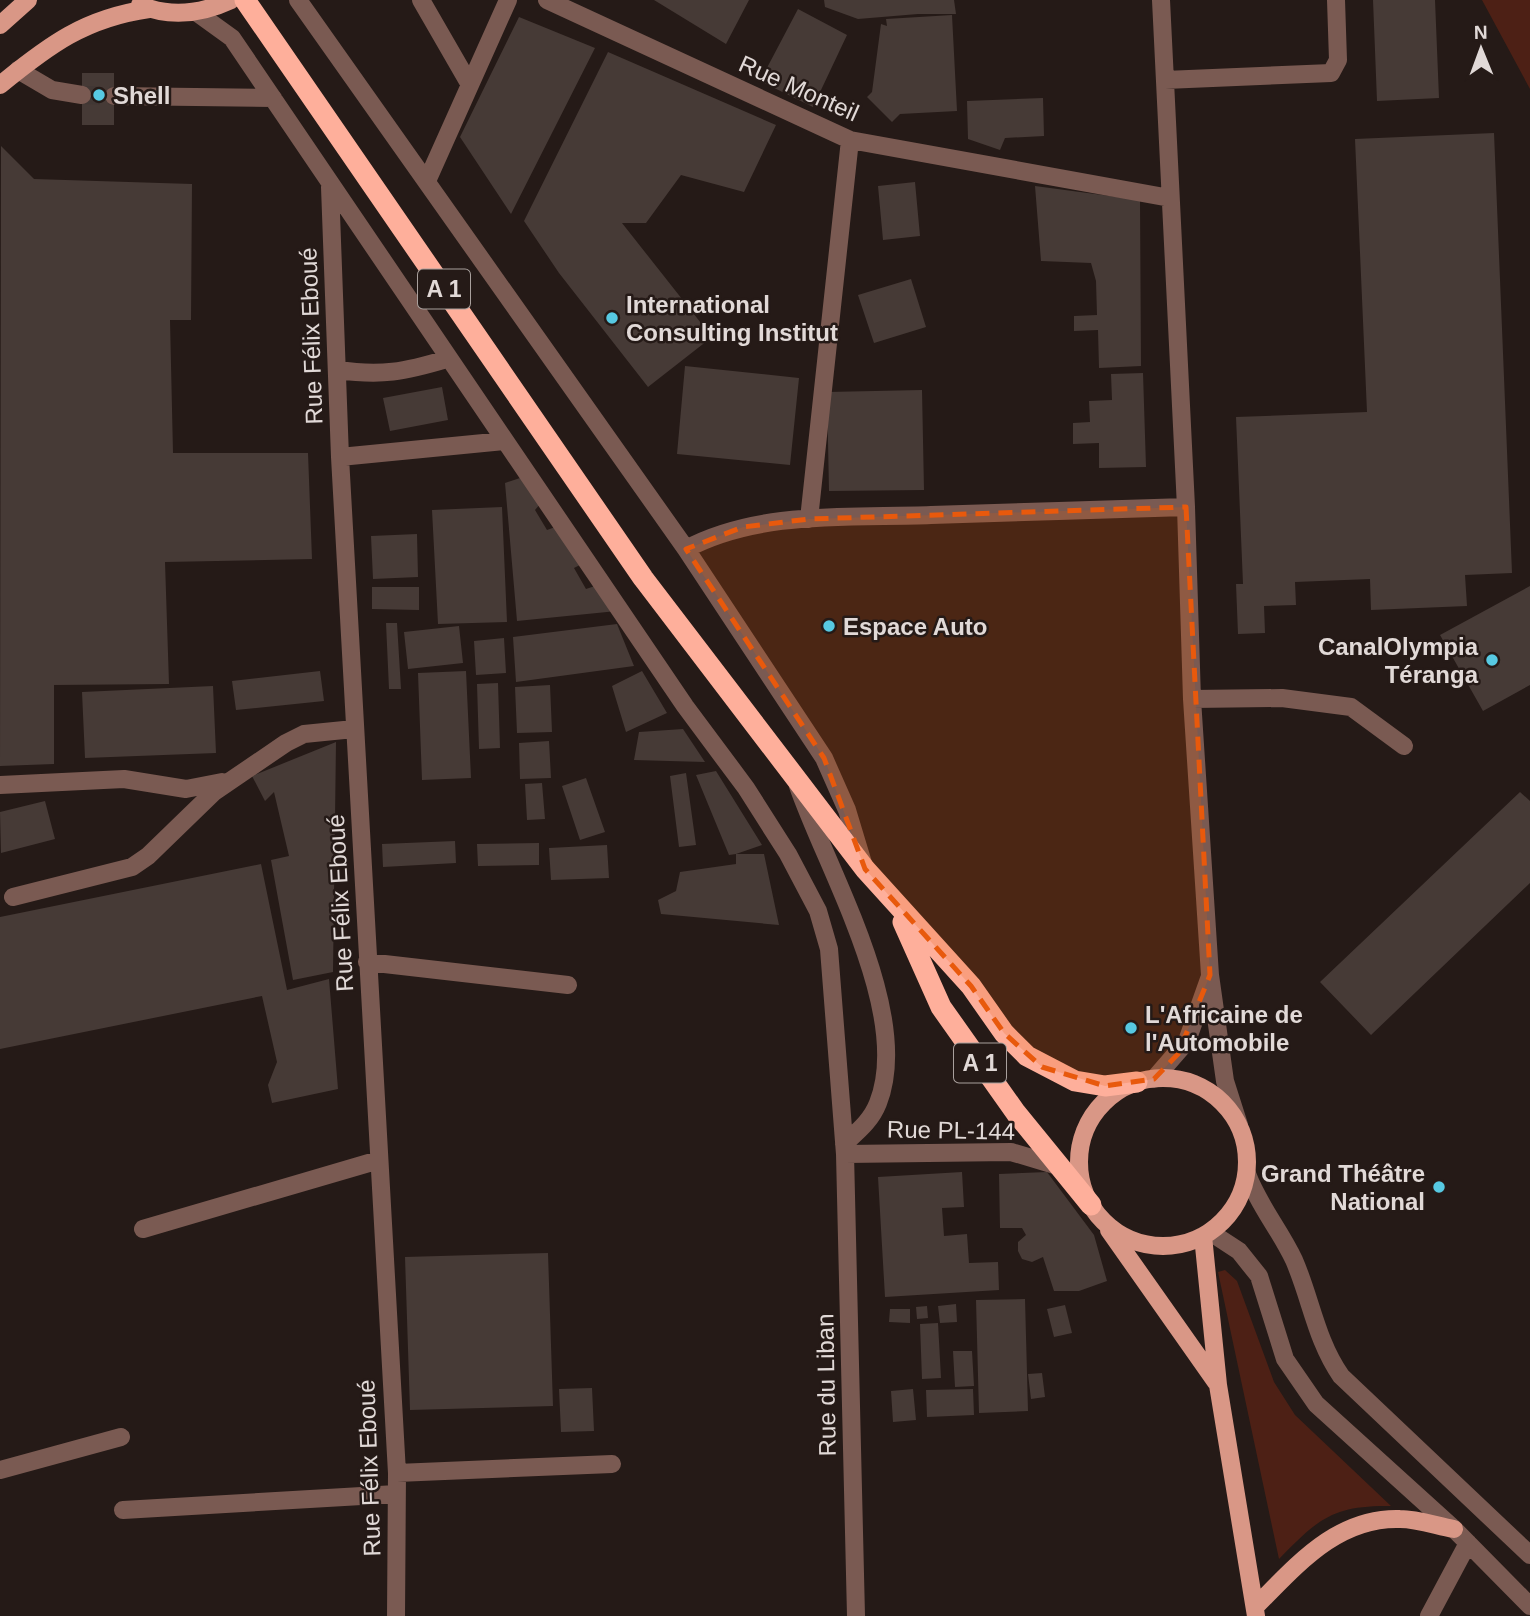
<svg xmlns="http://www.w3.org/2000/svg" width="1530" height="1616" viewBox="0 0 1530 1616" font-family="Helvetica,sans-serif">
<style>
.green{fill:#4d2015}
.building{fill:#463a36}
.lines{fill:none;stroke-linecap:round;stroke-linejoin:round}
.minor-tunnel{stroke:#413734;stroke-width:18;stroke-dasharray:18 9;stroke-linecap:butt}
.minor{stroke:#7a5a52;stroke-width:18}
.major{stroke:#d99786;stroke-width:18}
.highway{stroke:#feaf9b;stroke-width:21}
.marked{fill:#e8590c;fill-opacity:0.2;stroke:#e8590c;stroke-width:5;stroke-dasharray:14 9;stroke-linejoin:round}
.poi-dot{fill:#57c9e2;stroke:#251a17;stroke-width:2.5}
.labels{text-anchor:middle;dominant-baseline:central;stroke-width:5;stroke-linejoin:round;paint-order:stroke}
.shield{fill:#251a17;stroke:#a9a09d;stroke-width:2}
.shield-label{font-size:23px;font-weight:bold;fill:#e1d9d7}
.street-label{font-size:24px;fill:#e1d9d7;stroke:#251a17}
.poi-label{font-size:24px;font-weight:bold;fill:#e1d9d7;stroke:#251a17;text-anchor:start}
</style>
<rect width="100%" height="100%" fill="#251a17"/>
<path class="green" d="M1482 0H1530V89Z
M1225 1270 1237 1281 1274 1382 1295 1415 1391 1506C1333 1505 1318 1519 1279 1559L1218 1272Z"/>
<path class="building" d="M654 0H749L726 44Z
M824 0H954L956 14H918L858 19 825 7Z
M1373 0H1435L1439 98 1377 101Z
M798 9 847 35 813 107 760 81Z
M952 15 957 111 900 114 892 122 867 97 872 92 881 24 887 26 886 19Z
M519 17 595 48 511 214 460 137Z
M608 52 776 125 744 192 681 175 646 223H622L712 337 648 387 559 273 524 221Z
M82 73H114V125H82Z
M1043 98 1044 136 1005 138 1000 150 968 139 967 101Z
M1494 133 1512 573 1465 575 1467 606 1371 610 1370 579 1295 582 1296 605 1264 606 1265 633 1238 634 1236 584H1243L1236 417 1367 412 1355 139Z
M1 146 34 179 192 184 191 320H170L173 453H308L312 559 165 562 169 684 54 685V764L0 766Z
M915 182 920 236 883 240 878 186Z
M1035 186 1140 200 1141 366 1099 368 1098 330 1074 331V316L1097 315 1096 281 1091 263 1041 261Z
M911 279 926 327 874 343 858 295Z
M685 366 799 378 790 465 677 454Z
M1143 373 1146 467 1099 468V443L1073 444V423L1090 422 1089 401 1112 400 1111 374Z
M442 387 448 420 390 431 383 398Z
M922 390 924 490 829 491 827 392Z
M523 477 541 503 535 510 547 530 558 526 582 564 574 568 586 589 598 585 617 611 517 621 505 483Z
M502 507 507 622 438 624 432 510Z
M417 534 418 577 373 579 371 536Z
M1530 586V685L1483 711 1440 635Z
M372 587H419V610L372 609Z
M386 623H397L401 689H389Z
M617 624 634 666 516 682 513 637Z
M459 626 463 663 408 669 404 632Z
M504 638 506 673 476 675 474 641Z
M320 671 324 701 236 710 232 681Z
M466 671 471 778 422 780 418 673Z
M642 671 667 713 626 732 612 686Z
M498 683 500 748 479 749 477 684Z
M550 685 552 732 517 733 515 687Z
M213 686 216 753 85 758 82 692Z
M683 729 705 762 634 760 639 732Z
M549 741 551 778 520 779 519 743Z
M336 742 333 972 293 980 271 860 289 856 274 792 265 801 252 776Z
M716 771 762 845 736 854H764L779 925 661 914 658 900 676 891 680 872 736 864V854L729 855 696 775Z
M686 773 696 845 679 847 670 776Z
M586 778 605 832 580 840 562 786Z
M542 783 545 819 527 820 525 784Z
M1520 792 1530 801V883L1371 1035 1320 982Z
M45 801 55 839 1 853 0 812Z
M455 841 456 863 383 867 382 844Z
M539 843V865L478 866 477 844Z
M607 845 609 878 551 880 549 848Z
M261 864 287 990 329 979 338 1089 272 1103 268 1085 277 1062 262 996 0 1049V917Z
M962 1172 964 1207 942 1208 944 1236 967 1234 969 1263 998 1262 999 1290 885 1297 878 1177Z
M1047 1172 1094 1235 1107 1281 1079 1291H1054L1043 1257 1032 1262 1022 1259 1018 1251V1242L1026 1235 1022 1228H1000L999 1174Z
M548 1253 553 1406 410 1410 405 1257Z
M1025 1299 1028 1411 979 1413 976 1300Z
M956 1304 957 1322 940 1323 938 1306Z
M1065 1305 1072 1333 1054 1337 1047 1309Z
M927 1306 928 1318 917 1319 916 1307Z
M890 1309H910V1323L889 1322Z
M938 1323 941 1378 922 1379 920 1324Z
M953 1351H972L974 1386 955 1387Z
M1042 1373 1045 1397 1031 1399 1028 1374Z
M592 1388 594 1431 561 1432 559 1389Z
M913 1389 916 1420 893 1422 891 1391Z
M973 1389 974 1415 927 1417 926 1390Z"/>
<g class="lines">
<path class="minor-tunnel" d="M82 95 114 96"/>
<path class="minor" d="M298 0 686 549 824 758 847 810 863 863
M421 0 470 85
M547 0 850 140 1170 198
M1161 0 1186 507 1192 699 1210 975 1225 1081 1239 1125
M196 12 232 38 685 706 746 788 788 854 818 911 829 949 845 1154 856 1616
M18 70 52 90 82 95
M1165 80 1331 73 1338 60 1336 0
M114 96 273 98
M427 181 508 0
M330 187 340 457 397 1473 396 1616
M337 370C382 376 404 372 447 359
M340 457 504 441
M809 519 850 140
M686 549C759 510 850 518 931 515 1016 512 1101 510 1186 507
M1192 699 1282 698 1351 707 1404 746
M0 785 124 779 186 789 222 782
M798 786C827 870 913 1014 878 1103 871 1121 858 1131 844 1144
M13 897 132 867 148 856 214 792 286 743 304 734 354 729
M367 962 568 985
M1154 1079 1187 1041 1209 979
M845 1154 1011 1152 1055 1165
M1247 1174C1259 1206 1280 1230 1294 1260 1311 1299 1316 1340 1341 1376L1530 1555
M143 1229 379 1160
M1210 1232 1239 1251 1259 1276 1285 1359 1316 1404 1454 1529 1530 1606
M0 1470 121 1437
M397 1473 612 1464
M123 1510 396 1494
M1429 1616 1468 1543"/>
<path class="major" d="M140 5C171 18 201 14 231 0
M0 25 28 0
M0 85C49 45 85 18 149 9
M1079 1162a84 84 0 1 1 168 0a84 84 0 1 1-168 0Z
M1109 1230 1216 1382
M1203 1236 1218 1385 1256 1616
M1256 1606C1297 1565 1337 1517 1400 1519 1418 1519 1437 1526 1454 1529"/>
<path class="highway" d="M245 0 643 578 865 869 971 986 1004 1033 1027 1056 1075 1081 1105 1086 1137 1082
M903 922 941 1007 1016 1113 1091 1205"/>
</g>
<path class="marked" d="M1186 507 1210 975 1178 1054 1154 1079 1105 1086 1042 1067 1004 1033 971 986 865 869 824 758 686 549 743 527 809 519Z"/>
<g class="poi-dot">
<circle cx="99" cy="95" r="7"/>
<circle cx="612" cy="318" r="7"/>
<circle cx="829" cy="626" r="7"/>
<circle cx="1492" cy="660" r="7"/>
<circle cx="1131" cy="1028" r="7"/>
<circle cx="1439" cy="1187" r="7"/>
</g>
<g class="labels">
<g class="shield">
<rect x="418" y="269.5" width="52" height="39" rx="5"/>
<rect x="954" y="1043.5" width="52" height="39" rx="5"/>
</g>
<g class="shield-label">
<text x="444" y="289">A 1</text>
<text x="980" y="1063">A 1</text>
</g>
<g class="street-label">
<text transform="translate(799 88) rotate(24)">Rue Monteil</text>
<text transform="translate(311 336) rotate(-92)">Rue Félix Eboué</text>
<text transform="translate(340 903) rotate(-93)">Rue Félix Eboué</text>
<text transform="translate(951 1130) rotate(1)">Rue PL-144</text>
<text transform="translate(826 1385) rotate(-91)">Rue du Liban</text>
<text transform="translate(369 1468) rotate(-92)">Rue Félix Eboué</text>
</g>
<g class="poi-label">
<text x="113" y="95">Shell</text>
<text x="626" y="304">International<tspan x="626" dy="28">Consulting Institut</tspan></text>
<text x="843" y="626">Espace Auto</text>
<text x="1478" y="646" text-anchor="end">CanalOlympia<tspan x="1478" dy="28">Téranga</tspan></text>
<text x="1145" y="1014">L'Africaine de<tspan x="1145" dy="28">l'Automobile</tspan></text>
<text x="1425" y="1173" text-anchor="end">Grand Théâtre<tspan x="1425" dy="28">National</tspan></text>
</g>
</g>
<g transform="translate(1481 49) rotate(359)" stroke="#251a17" stroke-width="5" paint-order="stroke">
<path d="M0-5L12 26L0 18L-12 26Z" fill="#e1d9d7"/>
<text y="-10" font-size="19" font-weight="bold" text-anchor="middle" fill="#e1d9d7">N</text>
</g>
</svg>
